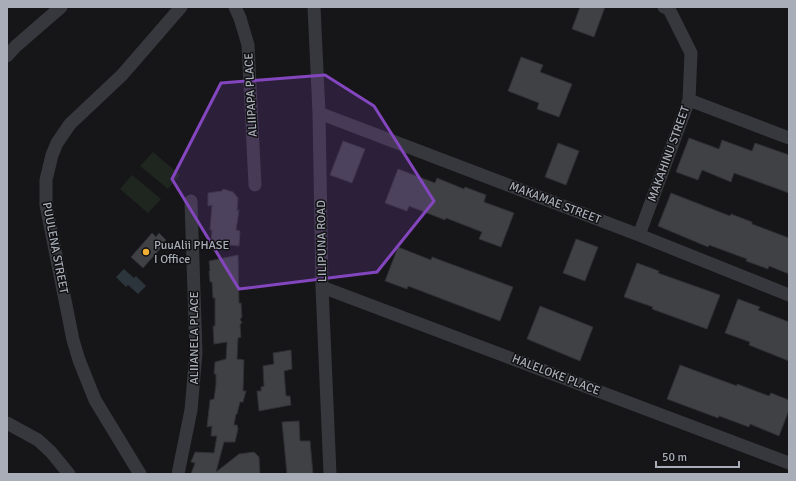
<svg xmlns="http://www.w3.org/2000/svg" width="796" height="481" viewBox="0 0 796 481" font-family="Signika,sans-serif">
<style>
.green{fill:#1e261f}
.water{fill:#2c353c}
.building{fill:#404145;stroke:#303034}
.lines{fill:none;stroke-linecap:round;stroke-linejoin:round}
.minor{stroke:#37383d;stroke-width:13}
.marked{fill:#8446be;fill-opacity:0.2;stroke:#8446be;stroke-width:3;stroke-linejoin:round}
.poi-dot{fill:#f2b134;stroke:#111113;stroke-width:1.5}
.labels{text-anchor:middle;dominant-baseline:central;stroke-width:3;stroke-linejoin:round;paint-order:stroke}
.street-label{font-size:12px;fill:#a8adb8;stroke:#111113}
.poi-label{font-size:12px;fill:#a8adb8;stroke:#111113;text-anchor:start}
</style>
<rect width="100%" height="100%" fill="#161618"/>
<path class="green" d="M153 152 180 175 168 189 140 166Z
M132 175 161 199 148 213 120 189Z"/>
<path class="water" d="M124 269 134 278 136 276 146 286 138 294 128 285 126 287 116 277Z"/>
<path class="building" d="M580 7H605L594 37 572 29Z
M521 57 543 65 540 72 572 84 559 117 537 109 539 103 508 91Z
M689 138 719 149 722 140 752 151 755 143 789 155V193L734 173 731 182 702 170 698 180 676 172Z
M343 141 365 149 352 183 330 175Z
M558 143 579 151 566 185 545 177Z
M398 169 435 183 437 178 464 189 465 187 486 195 484 202 514 213 501 247 479 239 482 232 446 218 445 220 409 206 407 211 385 203Z
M223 189 233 192 238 198 237 211 239 210 236 230 240 231 239 246 211 243 212 230H210L212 205 208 206V193L222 191Z
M671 193 730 216 731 214 752 222V224L789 238V274L769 266 768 269 746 261 747 259 709 245 708 247 658 226Z
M152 233 156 237 159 233 166 240 162 244 163 245 159 250 143 268 131 257Z
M576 239 598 247 585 281 563 273Z
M398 247 431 260 432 257 513 287 500 321 408 286 407 289 385 281Z
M238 255 239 303H241L242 317 240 319 242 323 240 324 241 337 238 338 237 359 244 360 243 391H246L243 402H240L237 414H236L234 425H237L238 429 235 442H224L216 472 239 454 254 452 259 457 260 474H191L195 463 191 462 195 452 214 453 217 436H211L212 426 207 427 210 400 214 399 216 384V374H214L215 362 226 359 227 342 214 344 213 326H215V298H213L212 282H210L209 271H210L209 261Z
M637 263 659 271 658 273 720 295 707 329 652 309 653 307 624 297Z
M738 299 760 307 758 310 789 322V361L749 345 750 342 725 333Z
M540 306 593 327 580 361 527 339Z
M291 350 292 369 284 371 286 396H290L291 405 259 411 257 391H261V387L264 386 263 366 274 364 273 353Z
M680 365 737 386V384L769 396 771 393 789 400V410L779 436 750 424 749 427 719 416 718 418 667 399Z
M299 421 300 441H310L313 474H287L282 422Z"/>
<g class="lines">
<path class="minor" d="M235 7 240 18 248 45 255 185
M314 7 319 113 322 287 330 474
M7 56 16 46 61 7
M689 100 789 138
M319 113 639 235 789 295
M639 235 689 100 691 53 669 9 664 7
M322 287 789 463
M7 423 38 440 51 452 69 474
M140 474 95 400 79 360 73 340 46 205V180L52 155 57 143 70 124 122 75 181 7
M178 474 191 410 196 353 191 201"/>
</g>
<path class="marked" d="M325 75 374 106 434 201 377 272 239 289 172 179 221 83Z"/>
<circle class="poi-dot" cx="146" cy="252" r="4"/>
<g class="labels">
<g class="street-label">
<text transform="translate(251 95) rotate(-93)">ALIIPAPA PLACE</text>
<text transform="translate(669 154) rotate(-70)">MAKAHINU STREET</text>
<text transform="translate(555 203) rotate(21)">MAKAMAE STREET</text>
<text transform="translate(322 241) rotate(-91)">LILIPUNA ROAD</text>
<text transform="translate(55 248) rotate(79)">PUULENA STREET</text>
<text transform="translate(194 338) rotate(-90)">ALIIANELA PLACE</text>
<text transform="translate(556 375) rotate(21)">HALELOKE PLACE</text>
</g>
<g class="poi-label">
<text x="154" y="245">PuuAlii PHASE<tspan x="154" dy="14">I Office</tspan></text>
</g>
</g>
<rect width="796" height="481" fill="none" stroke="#a8adb8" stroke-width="16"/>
<path d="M656 461v6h83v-6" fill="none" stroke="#a8adb8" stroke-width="2"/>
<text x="662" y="461" font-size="12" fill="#a8adb8" stroke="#111113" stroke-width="3" paint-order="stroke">50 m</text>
</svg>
